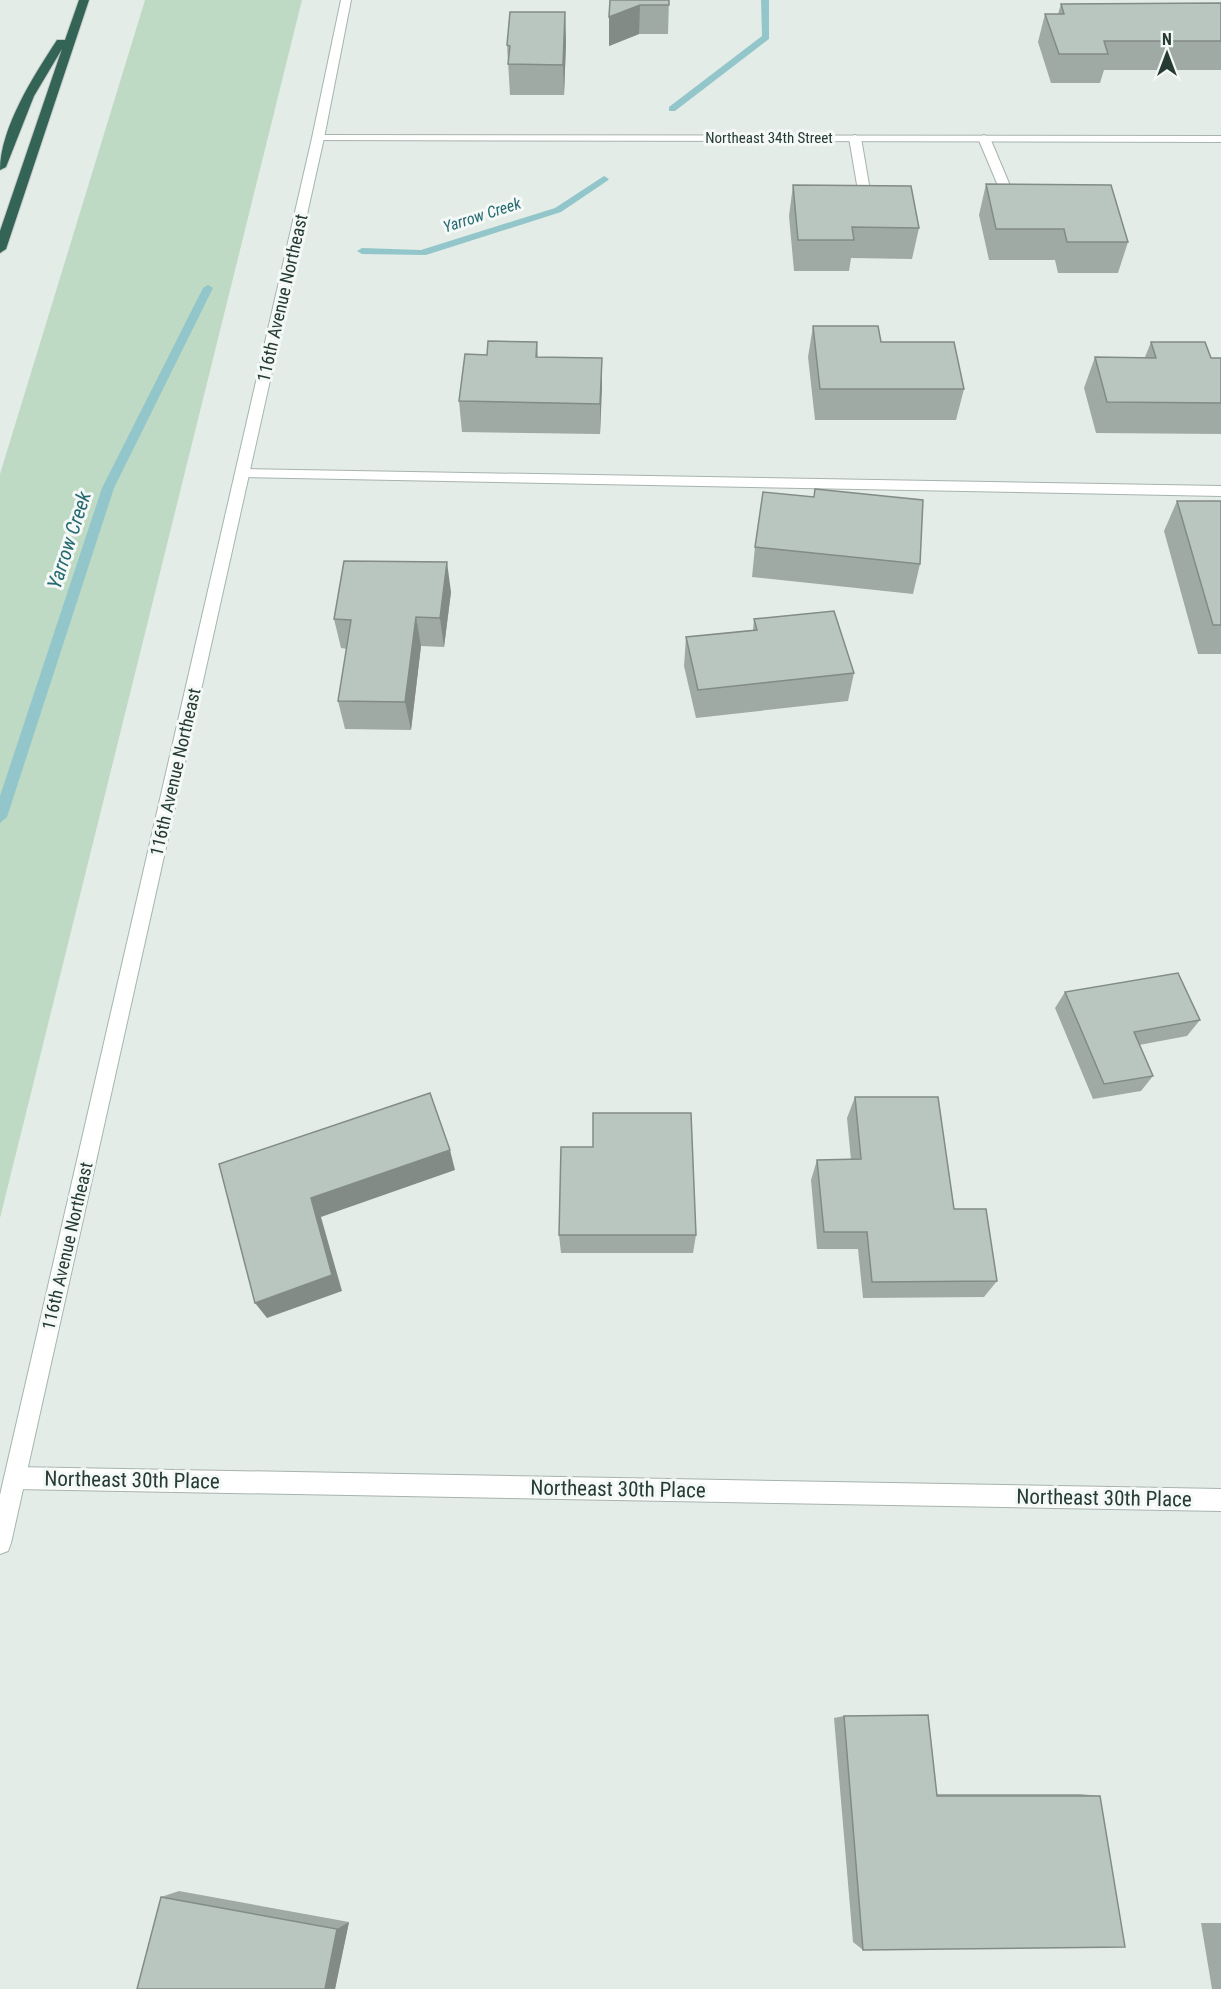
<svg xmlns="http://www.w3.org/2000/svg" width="1221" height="1989" viewBox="0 0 1221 1989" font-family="'Roboto Condensed',sans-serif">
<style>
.green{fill:#bfdac4}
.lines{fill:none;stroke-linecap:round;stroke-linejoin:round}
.stream{fill:#92c6ca;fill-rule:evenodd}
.lane-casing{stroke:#a7b3ad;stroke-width:2}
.street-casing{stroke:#a7b3ad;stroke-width:2}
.secondary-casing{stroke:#a3b6ae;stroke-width:2}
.highway-casing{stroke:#c2c8c6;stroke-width:2}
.lane{fill:#fff;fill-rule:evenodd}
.street{fill:#fff;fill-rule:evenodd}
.secondary{fill:#fff;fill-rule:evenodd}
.highway{fill:#346456;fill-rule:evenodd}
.wall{fill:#9faaa5}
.shaded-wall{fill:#828b86}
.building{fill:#b9c6c0;stroke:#828b86;stroke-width:1.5}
.labels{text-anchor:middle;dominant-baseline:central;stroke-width:6;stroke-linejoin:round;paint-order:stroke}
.far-street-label{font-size:15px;fill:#253b33;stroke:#f4f8f6}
.far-water-label{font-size:16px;font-style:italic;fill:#266a70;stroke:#f4f8f6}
.street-label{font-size:18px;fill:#253b33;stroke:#f4f8f6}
.water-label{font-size:20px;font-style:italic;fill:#266a70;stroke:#f4f8f6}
.near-street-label{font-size:21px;fill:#253b33;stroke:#f4f8f6}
</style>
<rect width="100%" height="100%" fill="#e4ece7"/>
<path class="green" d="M145 0H302L0 1218V474Z"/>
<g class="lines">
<path class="stream" d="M761 0H769V39L675 111H669V107L762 36Z
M604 176 609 179 607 181 561 212 426 255 362 254 357 251 362 248 421 250 555 208Z
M208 285 213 288 114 488 7 817 0 823V796L102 488 203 288Z"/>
<g class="lane-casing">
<path id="lane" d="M855 135 861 138 873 208 867 212 861 208 849 138Z
M984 135 990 138 1011 188 1009 190 999 188 978 138Z
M242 469 1221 486V496L237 477 235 474Z"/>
</g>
<g class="street-casing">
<path id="street" d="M318 135 1221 136V142L314 140V136Z
M15 1467 1221 1489V1511L15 1489 7 1486 4 1478 7 1470Z"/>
</g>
<g class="secondary-casing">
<path id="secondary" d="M341 0H351L324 138 11 1543 8 1551 0 1554V1495L312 138Z"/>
</g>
<g class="highway-casing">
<path id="highway" d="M79 0H89L6 249 0 253V231L62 49 34 96 6 167 0 170C0 128 34 75 57 40H65Z"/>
</g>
<use href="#lane" class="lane"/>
<use href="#street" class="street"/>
<use href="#secondary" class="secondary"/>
<use href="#highway" class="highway"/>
</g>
<path class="wall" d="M610 0H669L668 34H639L609 46Z
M1221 3V70H1104L1100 83H1051L1038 42 1045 14H1058L1061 4Z
M565 12 566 43 564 95H510L507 45Z
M986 184 1128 242 1118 273H1058L1055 260H989L979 215Z
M793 185 919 228 912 259 851 258 849 271H794L789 216Z
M813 326 881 342 964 389 956 420H815L808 357Z
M537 342 538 357 602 358 600 434 462 432 459 401 487 355Z
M1151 342 1211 358H1221V434L1096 433 1084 388 1095 357H1145Z
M815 489 920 564 913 594 752 577 755 547 814 497Z
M1177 501H1221V654H1198L1164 531Z
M451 592 444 647 421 646 411 730 345 729 338 701 347 649 341 648 334 619Z
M754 619 854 673 848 701 696 718 684 666 686 637 753 630Z
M1065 992 1200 1020 1187 1036 1139 1045 1153 1076 1141 1091 1093 1099 1055 1008Z
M855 1097 954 1209 997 1281 984 1297 863 1298 858 1249H817L811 1180 817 1160H851L847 1118Z
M559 1235H696L693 1253H561Z
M844 1716 937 1794H1080L1100 1796 863 1950 853 1942 834 1718Z
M179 1891 349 1922 335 1989 161 1897Z
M1201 1923H1221V1989H1212Z"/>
<path class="shaded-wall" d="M640 5 639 34 609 46V17Z
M565 12 566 43 564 95 563 65Z
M602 358V389L600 434V404Z
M447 562 451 592 444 647 440 618Z
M416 617 421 646 411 730 405 702Z
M450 1150 455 1170 321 1217 342 1291 267 1318 255 1303 311 1198Z
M349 1922 335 1989H325L337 1929Z"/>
<path class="building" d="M610 0H669V5H640L609 17Z
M1221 3V41H1104L1108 54H1059L1045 14H1064L1061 4Z
M510 12H565L563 65 508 64 510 46 507 45Z
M986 184 1111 185 1128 242H1067L1064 229H996Z
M793 185 911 186 919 228 852 227 854 240H798Z
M813 326H878L881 342H954L964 389H820Z
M488 341 537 342 536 357 602 358 600 404 459 401 465 354 487 355Z
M1151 342H1205L1211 358H1221V403L1107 402 1095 357 1156 358Z
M815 489 923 500 920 564 755 547 763 492 814 497Z
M1177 501H1221V625H1213Z
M344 561 447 562 440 618 416 617 405 702 338 701 351 620 334 619Z
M834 611 854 673 698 690 686 637 757 630 754 619Z
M1178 973 1200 1020 1134 1032 1153 1076 1104 1084 1065 992Z
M430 1093 450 1150 311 1198 332 1275 255 1303 219 1164Z
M855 1097H938L954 1209H986L997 1281 872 1282 867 1232H824L817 1160 861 1159Z
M593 1113H691L696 1235H559L561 1147H593Z
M928 1715 937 1796H1100L1125 1947 863 1950 844 1716Z
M161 1897 337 1929 325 1989H137Z"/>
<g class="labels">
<g class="far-street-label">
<text x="769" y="138">Northeast 34th Street</text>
</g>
<g class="far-water-label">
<text transform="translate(482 215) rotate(-18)">Yarrow Creek</text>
</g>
<g class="street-label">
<text transform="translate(282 298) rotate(-77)">116th Avenue Northeast</text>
<text transform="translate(175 772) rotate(-77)">116th Avenue Northeast</text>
<text transform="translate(67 1246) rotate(-77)">116th Avenue Northeast</text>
</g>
<g class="water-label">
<text transform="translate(69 540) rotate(-72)">Yarrow Creek</text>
</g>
<g class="near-street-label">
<text transform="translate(132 1480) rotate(1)">Northeast 30th Place</text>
<text transform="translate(618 1489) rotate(1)">Northeast 30th Place</text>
<text transform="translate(1104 1498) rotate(1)">Northeast 30th Place</text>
</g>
</g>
<g transform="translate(1167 54)" stroke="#f4f8f6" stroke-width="4.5" paint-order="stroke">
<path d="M0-4.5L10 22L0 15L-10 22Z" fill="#253b33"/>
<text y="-9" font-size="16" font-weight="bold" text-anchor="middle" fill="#253b33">N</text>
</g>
</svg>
